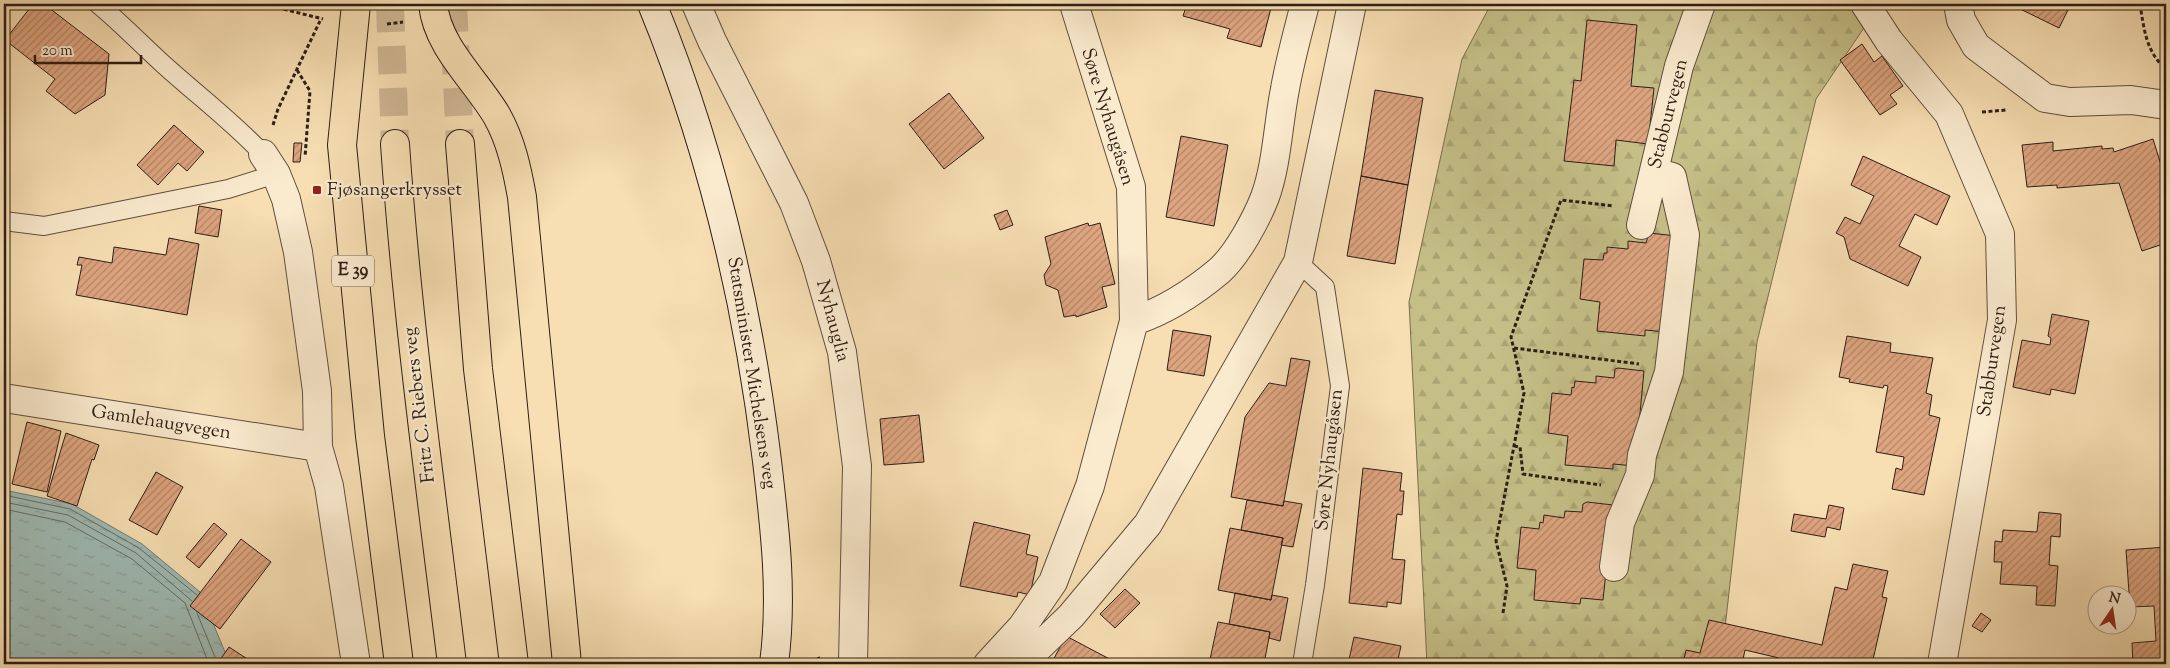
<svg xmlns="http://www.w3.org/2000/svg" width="2170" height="668" viewBox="0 0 2170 668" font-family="'Sorts Mill Goudy',serif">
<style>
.forest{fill:url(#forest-firs);stroke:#796e4e}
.water{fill:url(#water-ripples);stroke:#717c75}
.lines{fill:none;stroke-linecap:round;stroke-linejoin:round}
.shore{stroke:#666c66;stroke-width:1}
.building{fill:url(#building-hatch);stroke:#2d1e16}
.highway-tunnel{stroke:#cfb894;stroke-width:28;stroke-dasharray:28 14;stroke-linecap:butt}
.lane-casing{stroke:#604e3d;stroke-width:20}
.street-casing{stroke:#604e3d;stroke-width:30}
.secondary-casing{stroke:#2d1e16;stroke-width:30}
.highway-casing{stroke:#2d1e16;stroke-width:30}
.path{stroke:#2d1e16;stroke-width:3;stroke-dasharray:4 2.5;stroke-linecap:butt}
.lane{stroke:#faeace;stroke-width:18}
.street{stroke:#faeace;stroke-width:28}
.secondary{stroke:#faeace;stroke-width:28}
.highway{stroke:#f7dfb3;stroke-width:28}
.poi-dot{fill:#8f2418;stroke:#faeace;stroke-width:2}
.labels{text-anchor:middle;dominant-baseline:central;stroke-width:4.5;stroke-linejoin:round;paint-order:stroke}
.shield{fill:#faeace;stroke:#6a5b4d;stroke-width:1}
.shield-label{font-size:18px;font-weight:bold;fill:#2d1e16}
.street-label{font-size:19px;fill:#2d1e16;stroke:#faeace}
.poi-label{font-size:19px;fill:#2d1e16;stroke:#faeace;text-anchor:start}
</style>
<defs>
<pattern id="forest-firs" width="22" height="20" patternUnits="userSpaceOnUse" patternTransform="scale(1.25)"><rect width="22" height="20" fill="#c5bf87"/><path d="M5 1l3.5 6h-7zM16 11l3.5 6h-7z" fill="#aaa474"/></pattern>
<pattern id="water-ripples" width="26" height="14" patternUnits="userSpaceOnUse" patternTransform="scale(1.25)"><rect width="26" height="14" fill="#9fbbb5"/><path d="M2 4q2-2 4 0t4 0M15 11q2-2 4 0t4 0" fill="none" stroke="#89a09b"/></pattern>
<pattern id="building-hatch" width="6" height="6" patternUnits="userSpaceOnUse" patternTransform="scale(1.25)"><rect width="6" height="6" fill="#dea580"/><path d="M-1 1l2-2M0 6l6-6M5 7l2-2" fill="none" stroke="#b48668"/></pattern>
</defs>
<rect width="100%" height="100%" fill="#f7dfb3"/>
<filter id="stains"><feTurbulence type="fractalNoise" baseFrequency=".004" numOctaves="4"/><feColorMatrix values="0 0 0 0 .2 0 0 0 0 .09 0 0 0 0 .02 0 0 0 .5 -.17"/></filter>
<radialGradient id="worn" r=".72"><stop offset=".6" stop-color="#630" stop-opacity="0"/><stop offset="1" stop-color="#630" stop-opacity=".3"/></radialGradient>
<path class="forest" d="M1491 4H1880L1816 99 1757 342 1721 664H1427L1409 302 1462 59Z"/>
<path class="water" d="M4 490 72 504 142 544 200 592 230 664H4Z"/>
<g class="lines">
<path class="shore" d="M4 495 70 509 139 548 197 595
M4 502 68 515 136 553 192 601
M4 509 65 522 132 559 185 603 209 664
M197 613 217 662"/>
</g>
<path class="building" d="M33 4H44L109 54 105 95 75 114 46 91 55 79 5 40Z
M1187 4H1272L1261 47 1227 38 1230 29 1183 16Z
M2010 4H2071L2059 28Z
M1587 20 1637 25 1631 86 1654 88 1648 144 1616 140 1614 166 1564 161 1574 80 1581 81Z
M1862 44 1874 62 1882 56 1903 86 1890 95 1897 104 1880 115 1840 60Z
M1375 90 1423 98 1408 185 1361 176Z
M949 93 984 138 944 169 909 124Z
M174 125 204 152 187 171 178 163 158 185 137 165Z
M1181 136 1228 145 1214 226 1166 217Z
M2153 139 2166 181V243L2142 251 2119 183 2057 188V185L2027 187 2022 145 2053 142V151L2102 146V149L2113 148 2114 152Z
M294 143H302L300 162H293Z
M1863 156 1950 196 1937 225 1915 214 1899 246 1921 257 1908 286 1850 259 1844 237 1836 233 1845 217 1860 224 1874 196 1851 185Z
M1361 176 1408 185 1395 264 1347 256Z
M199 206 222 210 218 237 195 233Z
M1007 210 1013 225 1000 230 994 215Z
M1088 223 1089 226 1100 223 1115 284 1102 287 1107 307 1076 317V315L1064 317 1058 290 1046 285 1044 275 1051 264 1045 237Z
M1649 233 1677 236 1667 332 1645 330V336L1597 331 1600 302 1580 299 1584 259 1603 260 1604 253H1607V247L1628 249V241L1646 243Z
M169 238 199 244 187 315 76 295 82 265H77L79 257 112 263 114 247 166 255Z
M2052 314 2089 321 2075 394 2051 389 2050 395 2013 387 2022 340 2050 345 2051 338 2048 336Z
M1173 330 1211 336 1204 376 1167 370Z
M1847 336 1891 343 1890 352 1933 358 1926 393 1932 395 1929 415 1940 418 1924 495 1892 489 1896 468 1902 470 1904 457 1876 452 1888 386 1884 385 1883 388 1849 382 1850 379 1839 377Z
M1291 358 1310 361 1283 506 1231 497 1245 417 1269 383 1286 386Z
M1618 368 1644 371 1635 466 1613 464V469L1565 465 1568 436 1548 433 1552 393 1571 395 1572 387 1574 388 1575 381 1596 383V376L1614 378 1615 369Z
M919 415 924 462 884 465 880 419Z
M27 422 61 431 47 492 12 484Z
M66 433 99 445 94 460 92 459 77 506 47 496Z
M1363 468 1402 473 1400 491H1404L1402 515 1397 514 1392 559 1405 560 1401 604 1387 602V607L1349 603Z
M156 472 183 487 157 535 129 520Z
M1247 500 1283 506 1284 501 1302 504 1293 547 1281 545 1283 538 1241 530Z
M1587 502 1613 505 1603 600 1581 598 1580 604 1534 600 1536 570 1517 568 1521 527 1539 529 1540 522 1543 523 1544 515 1564 518 1565 511 1582 512 1583 504Z
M1829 505 1844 508 1840 530 1827 527 1825 537 1791 531 1794 514 1826 519Z
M2039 512 2061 514 2060 537 2051 536 2049 565 2058 566 2055 606 2036 605 2037 586 2000 584 2002 562H1994L1995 541 2002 542 2003 530 2037 532Z
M974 522 1030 535 1026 554 1038 557 1030 595 1018 592 1017 597 960 586Z
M214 523 227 534 199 568 186 557Z
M1230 528 1283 538 1271 600 1218 590Z
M241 539 271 562 220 629 190 606Z
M2166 547V662L2160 663V664H2133L2132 643 2156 641 2154 606 2130 607 2126 550Z
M1853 564 1888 571 1882 597 1887 598 1872 664H1778L1779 658 1745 650 1742 664H1683L1686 650 1700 653 1709 620 1822 645 1835 587 1847 590Z
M1125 589 1140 603 1115 628 1100 614Z
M1235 593 1271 600 1272 595 1288 598 1280 641 1269 638 1270 632 1229 624Z
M1981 613 1991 620 1982 632 1972 626Z
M1218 622 1270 632 1264 664H1209Z
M1066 636 1119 664H1051Z
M1354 637 1401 646 1397 664H1348Z
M229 647 255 664H217Z"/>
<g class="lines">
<path class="highway-tunnel" d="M390 4 395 144
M453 4 460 144"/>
<g class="lane-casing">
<path id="lane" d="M98 4C121 23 141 44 163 64 196 94 232 121 263 154
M4 221 44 226 228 189 276 174
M1298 262 1325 287 1340 386 1315 585 1302 664"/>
</g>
<g class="street-casing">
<path id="street" d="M696 4 712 41 794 203 816 261 842 352 857 466 853 664
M1865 4 1889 41 1949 114 2000 234 2002 320 1942 664
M1958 4 1961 20 1976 46 2045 98 2070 102 2131 100 2166 105
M263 154 276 174 286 199 298 252 317 391 318 447 329 486 356 664
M1641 225 1679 66 1701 4
M1134 321C1164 311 1194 292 1219 271 1237 255 1256 220 1265 197 1277 164 1278 124 1285 89 1290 60 1298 32 1305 4
M4 398 318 447
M1614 567 1620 523 1640 475 1642 455 1669 372 1685 235 1672 177 1654 172
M988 664 1022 627 1053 582 1090 486 1134 321 1131 187 1074 4
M1021 664 1071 616 1148 524 1298 262 1352 4"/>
</g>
<g class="secondary-casing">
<path id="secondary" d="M652 4C712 150 748 304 767 461 775 529 783 596 774 664"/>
</g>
<g class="highway-casing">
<path id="highway" d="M356 4 342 145 370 436 399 664
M433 4C437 47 476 80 497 116 511 141 517 169 522 197L567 664
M395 144C407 318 431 491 452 664
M460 144 478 369 514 664"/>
</g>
<path class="path" d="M272 4 279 8 323 19
M2140 4C2144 29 2146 52 2166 69
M387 24 403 22
M297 70 310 91 305 157
M1982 112 2006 110
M273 125 278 109 320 21
M1514 348 1639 364
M1514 446 1520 447 1523 474 1601 485
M1503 613 1507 586 1496 541 1524 393 1511 337 1561 200 1614 206
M811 660 820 658"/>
<use href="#lane" class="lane"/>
<use href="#street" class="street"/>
<use href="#secondary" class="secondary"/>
<use href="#highway" class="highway"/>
</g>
<rect class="poi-dot" x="312" y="185" width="10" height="10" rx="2.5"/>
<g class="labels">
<rect class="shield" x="332" y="255.5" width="42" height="31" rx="4"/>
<g class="shield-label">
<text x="353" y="271">E 39</text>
</g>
<g class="street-label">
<text transform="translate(1669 114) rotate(-76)">Stabburvegen</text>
<text transform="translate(1107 117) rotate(73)">Søre Nyhaugåsen</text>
<text transform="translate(832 321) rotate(75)">Nyhauglia</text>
<text transform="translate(1993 361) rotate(-82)">Stabburvegen</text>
<text transform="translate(751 373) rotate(81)">Statsminister Michelsens veg</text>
<text transform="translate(420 405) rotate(-97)">Fritz C. Riebers veg</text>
<text transform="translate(161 423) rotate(9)">Gamlehaugvegen</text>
<text transform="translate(1330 460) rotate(-84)">Søre Nyhaugåsen</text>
</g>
<g class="poi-label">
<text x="327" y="190">Fjøsangerkrysset</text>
</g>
</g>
<rect width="2170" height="668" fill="none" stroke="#f7dfb3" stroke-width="20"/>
<rect x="5" y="5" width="2160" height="658" fill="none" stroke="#2d1e16" stroke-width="2.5"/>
<rect x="10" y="10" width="2150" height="648" fill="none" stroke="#2d1e16"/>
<g transform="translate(2112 610) rotate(13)"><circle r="24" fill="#faeace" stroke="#a89884"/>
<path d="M0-4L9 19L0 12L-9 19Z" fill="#8f2418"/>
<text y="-8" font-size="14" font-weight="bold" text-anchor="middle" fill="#2d1e16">N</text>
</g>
<path d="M35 55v8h106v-8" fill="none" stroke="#2d1e16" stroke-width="2.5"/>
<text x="42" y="55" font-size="15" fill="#2d1e16" stroke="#faeace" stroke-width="4" paint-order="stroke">20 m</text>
<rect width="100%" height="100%" filter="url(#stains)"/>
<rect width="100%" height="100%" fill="url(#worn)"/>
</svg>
